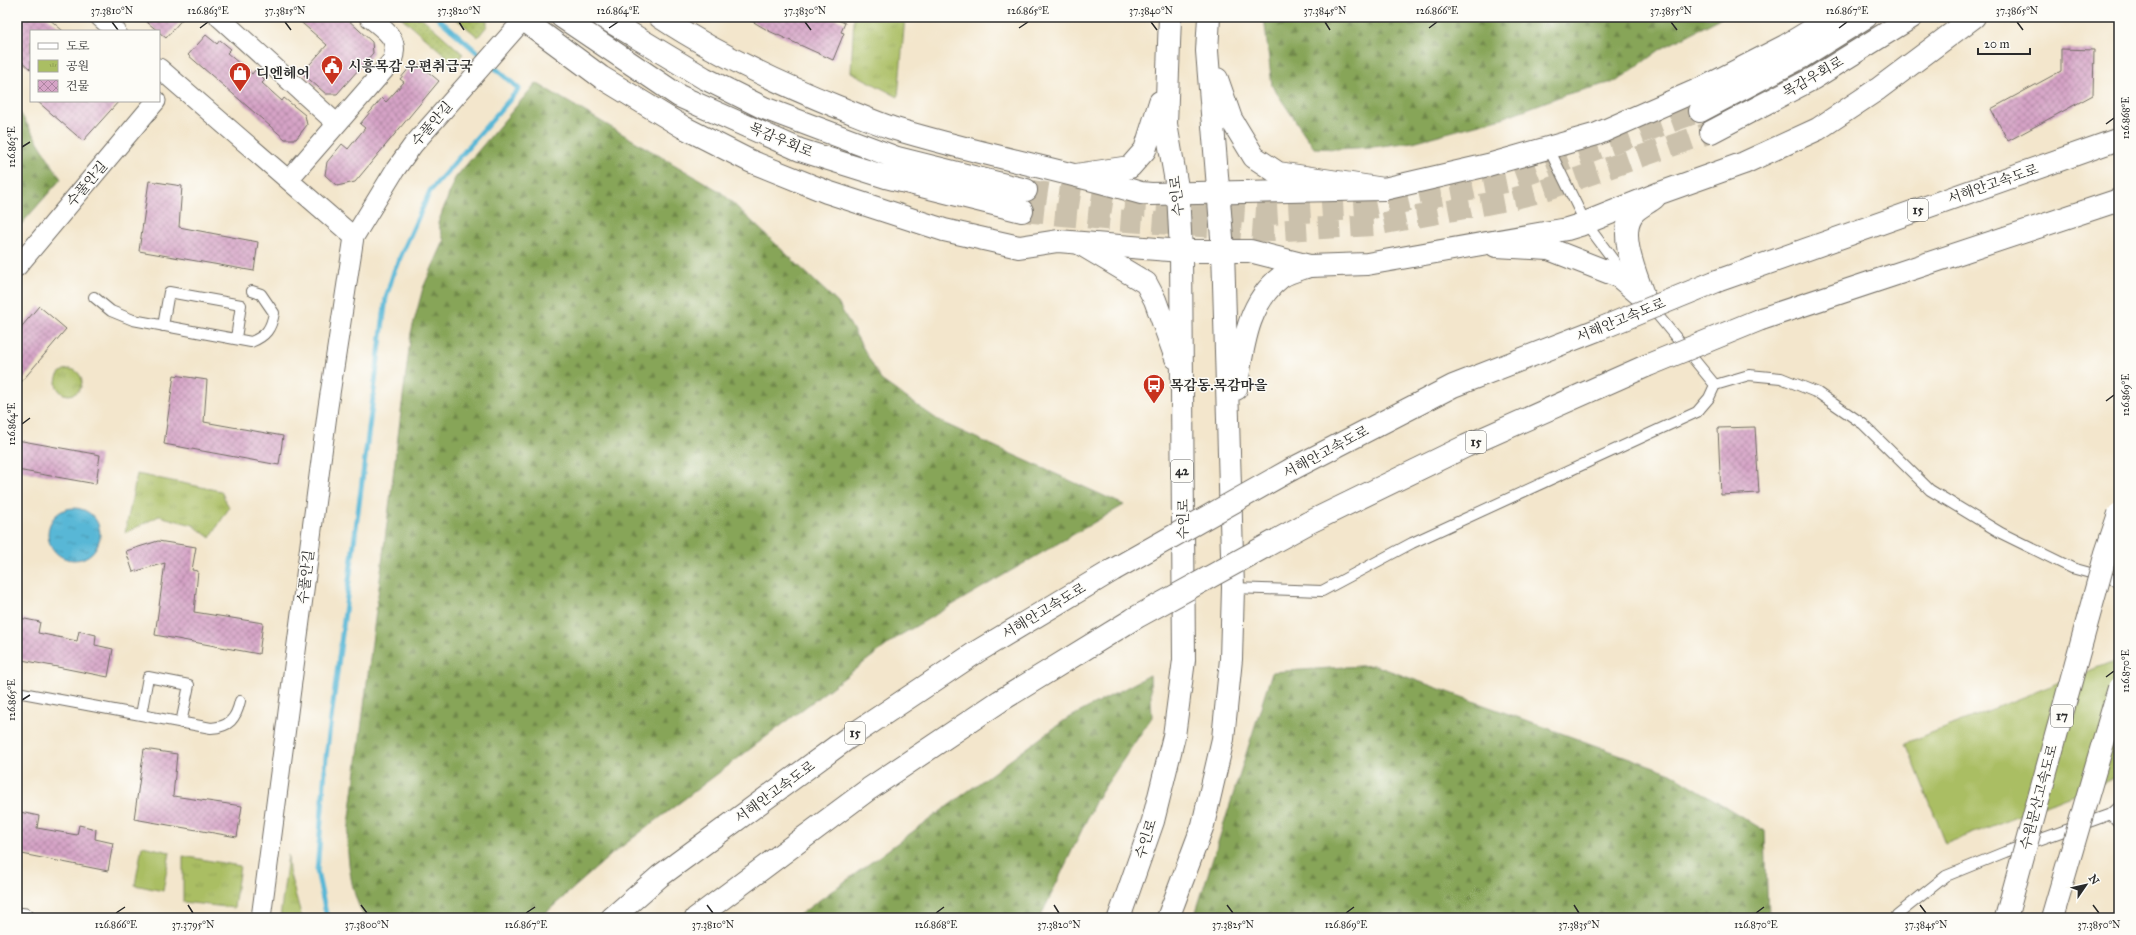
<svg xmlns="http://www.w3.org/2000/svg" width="2136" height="935" viewBox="0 0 2136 935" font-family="'IM FELL Great Primer','Noto Serif KR',serif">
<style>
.grass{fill:url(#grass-dots);stroke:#6a7447}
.forest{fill:url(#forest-firs);stroke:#596842}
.park{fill:url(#park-tufts);stroke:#6a7447}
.garden{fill:#aabe63;stroke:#6a7447}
.water{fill:url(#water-ripples);stroke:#427180}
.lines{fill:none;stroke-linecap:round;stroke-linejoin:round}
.stream{stroke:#58b7d6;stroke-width:5}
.building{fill:url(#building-cross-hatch)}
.secondary-tunnel{stroke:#cbc1ac;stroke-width:22;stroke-dasharray:22 11;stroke-linecap:butt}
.service-casing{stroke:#716c63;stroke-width:12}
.minor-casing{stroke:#716c63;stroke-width:21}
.tertiary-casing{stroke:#716c63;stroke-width:24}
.secondary-casing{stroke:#716c63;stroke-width:24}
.primary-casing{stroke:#716c63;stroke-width:24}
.motorway-casing{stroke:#716c63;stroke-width:24}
.service{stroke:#fff;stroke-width:10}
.minor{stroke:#fff;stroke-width:19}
.tertiary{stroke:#fff;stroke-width:22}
.secondary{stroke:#fff;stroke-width:22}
.primary{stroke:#fff;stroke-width:22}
.motorway{stroke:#fff;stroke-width:22}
.motorway-bridge-casing{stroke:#716c63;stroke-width:24;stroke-linecap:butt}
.motorway-bridge{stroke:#fff;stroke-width:22}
.ticks{fill:none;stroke:#2b2b2b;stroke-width:1.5}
.labels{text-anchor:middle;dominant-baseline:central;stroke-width:3;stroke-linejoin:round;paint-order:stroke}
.shield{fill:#fdfcf7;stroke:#6a6a68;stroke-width:1}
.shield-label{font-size:13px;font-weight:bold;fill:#2b2b2b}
.poi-label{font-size:14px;font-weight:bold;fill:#2b2b2b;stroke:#fdfcf7;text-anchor:start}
.street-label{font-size:14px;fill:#2b2b2b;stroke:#fdfcf7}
.neatline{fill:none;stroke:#2b2b2b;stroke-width:1.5}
.ticks-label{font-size:10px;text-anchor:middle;fill:#2b2b2b}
</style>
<defs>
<pattern id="grass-dots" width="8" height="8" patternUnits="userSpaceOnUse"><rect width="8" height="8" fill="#aabe63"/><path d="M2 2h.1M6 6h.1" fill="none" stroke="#92a356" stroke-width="1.8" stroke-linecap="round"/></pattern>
<pattern id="forest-firs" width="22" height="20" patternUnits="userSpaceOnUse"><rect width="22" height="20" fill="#87a559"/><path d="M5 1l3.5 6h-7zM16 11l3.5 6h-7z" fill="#6f874a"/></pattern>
<pattern id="park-tufts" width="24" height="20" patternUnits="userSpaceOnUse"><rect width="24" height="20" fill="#aabe63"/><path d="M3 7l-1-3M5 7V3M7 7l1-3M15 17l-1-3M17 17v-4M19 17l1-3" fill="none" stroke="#92a356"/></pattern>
<pattern id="water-ripples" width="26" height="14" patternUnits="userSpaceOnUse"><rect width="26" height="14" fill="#58b7d6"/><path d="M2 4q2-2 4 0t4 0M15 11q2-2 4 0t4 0" fill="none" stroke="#4995ae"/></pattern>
<pattern id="building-cross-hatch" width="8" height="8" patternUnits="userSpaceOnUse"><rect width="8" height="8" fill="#d5a3c6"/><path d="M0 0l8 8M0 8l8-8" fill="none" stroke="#ad85a1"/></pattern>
</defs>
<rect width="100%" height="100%" fill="#fdfcf7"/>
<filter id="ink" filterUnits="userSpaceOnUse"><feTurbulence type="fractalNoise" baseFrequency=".025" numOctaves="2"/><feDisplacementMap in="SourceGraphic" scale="8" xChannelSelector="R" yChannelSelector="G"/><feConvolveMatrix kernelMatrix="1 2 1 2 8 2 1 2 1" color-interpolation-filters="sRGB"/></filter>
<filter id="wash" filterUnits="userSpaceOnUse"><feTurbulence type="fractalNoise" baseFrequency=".012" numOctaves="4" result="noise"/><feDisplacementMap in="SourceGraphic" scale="16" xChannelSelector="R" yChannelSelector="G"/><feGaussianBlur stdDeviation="0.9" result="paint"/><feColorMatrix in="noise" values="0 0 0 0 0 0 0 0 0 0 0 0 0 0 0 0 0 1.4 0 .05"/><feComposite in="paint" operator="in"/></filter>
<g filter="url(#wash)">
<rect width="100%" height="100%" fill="#f3e6cc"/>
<path class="grass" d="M401 17H421L463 54 454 63Z
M454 17H483L487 20V26L478 37Z"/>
<path class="forest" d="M1264 17H1723L1661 49 1617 81 1564 95 1502 118 1413 142 1373 147 1338 149 1314 148 1272 86Z
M536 83 721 192 838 303 881 380 941 422 1124 505 899 636 612 854 540 918H365C351 894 349 868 347 841L411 333 423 288 444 241 438 223 455 178Z
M17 101 19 111 61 179 17 229Z
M1374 665 1671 773 1765 831 1768 918H1194L1272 672Z
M1150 675 1152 717 1096 800 1040 918H795L1065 720Z"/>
<path class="park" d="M854 17H905L898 97 851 72Z
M56 382a13 13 0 1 1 26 0a13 13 0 1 1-26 0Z
M137 474 221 491 229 508 210 538 193 525 159 516 125 533Z
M288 855 289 871 302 918H280Z
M183 856 240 866 234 908 183 902Z"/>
<path class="garden" d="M2119 659V776L1946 844 1906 743Z
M142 846 170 852 163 891 135 885Z"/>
<path class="water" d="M48 534a26 26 0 1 1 52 0a26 26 0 1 1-52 0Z"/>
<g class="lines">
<path class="stream" d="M327 918 317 871 326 757 386 298 394 271 430 191 519 89 437 17"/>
</g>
<g id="blocks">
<path class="building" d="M17 17H47L63 31H31V70L17 57Z
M141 17H184L166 38Z
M295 17H345L372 42 373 53 337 94H326L302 73 327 45Z
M745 17H831L845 23 841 32 844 33 833 60 769 31Z
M206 35 217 44 220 40 231 49 227 53 252 74 255 70 265 80 262 83 282 101 284 98 305 115 307 125 296 139H285L188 55Z
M2061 49 2094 50 2093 95 2008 141 1991 109 2061 71Z
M415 61 439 81 355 182 337 186 325 175 327 162 342 144 348 149 365 128 360 124 382 98 386 102 404 82 400 79Z
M37 101H119L83 141Z
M149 181 182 186 179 227 258 242 254 271 139 251Z
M39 306 66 329 17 387V332Z
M174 375 207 380 204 422 283 436 279 465 164 444Z
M1755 427 1759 493 1721 495 1718 428Z
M17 440 100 455 96 484 17 470Z
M158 541 196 547 192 570 198 571 194 612 263 623 259 654 155 635 165 563 133 572 126 551Z
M20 618 40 622 38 633 77 641 79 631 96 635 95 645 113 649 108 677 17 659V631H20Z
M144 749 177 754 173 796 242 806 237 837 134 819Z
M20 812 39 816 37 828 77 835 79 825 96 829 95 839 113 843 108 871 17 853V825H19Z"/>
</g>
</g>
<g filter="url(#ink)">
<use href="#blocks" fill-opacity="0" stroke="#716c63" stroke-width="1"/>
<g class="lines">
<path class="secondary-tunnel" d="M1026 190 1116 204 1270 214 1372 208 1506 182 1700 111
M1022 211 1114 220 1270 231 1374 225 1507 200 1539 192 1711 132"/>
<g class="service-casing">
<path id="service" d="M1549 149 1585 222 1623 273
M94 297 111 311 133 320 251 342C266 336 271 329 274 313L261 294 252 291
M1651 307 1715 385 1749 375 1781 378 1818 393 1863 424 1930 490 2001 533 2072 568 2119 581
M163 326 169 292 241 305 236 338
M1233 588 1322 591 1412 543 1697 412 1709 398 1715 385
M17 692 211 728C229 727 236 719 240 701
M141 715 148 677 189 685 181 723
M2111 814 2119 823
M1896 918 1897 915 1946 876 2005 852 2111 814 2119 807"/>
</g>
<g class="minor-casing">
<path id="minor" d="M100 17 116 31
M219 17 336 123
M159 68 354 237
M289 179 392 61C401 38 384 30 369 17
M17 267 156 101
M17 917 25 918
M261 918 328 407 354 237 395 170 413 145 523 20"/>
</g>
<g class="tertiary-casing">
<path id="tertiary" d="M1496 246 1549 249 1618 276 1644 298
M1644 298C1637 276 1618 236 1632 215 1636 208 1648 203 1654 198"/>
</g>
<g class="secondary-casing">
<path id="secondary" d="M520 17 601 77 683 127 750 161 827 192 944 230 1019 247 1058 241 1181 251H1250L1309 266 1367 264 1567 229 1580 225 1660 193 1744 163 1818 129 1878 89 1974 17
M562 17 679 96 800 150 886 177 1022 211
M603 17 704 78 764 108 897 158 1026 190
M660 17C716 54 776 82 838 107 856 114 874 122 892 128 974 153 1058 169 1141 193L1151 194 1384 189 1488 165 1597 134 1709 85 1785 46 1833 17
M1700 111 1802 57 1866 17
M1711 132 1814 78 1912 17"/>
</g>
<g class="primary-casing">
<path id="primary" d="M1217 79 1231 119 1254 157 1278 173 1384 189
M1076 175 1130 167 1145 150 1160 102
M1079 243 1146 283 1155 300 1176 358
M1236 389C1243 349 1246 304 1281 277 1288 272 1301 269 1309 266
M1119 918 1153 821 1174 736 1184 660 1181 251 1178 193 1166 124 1170 17
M1168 918 1203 825 1223 739 1231 659 1233 588 1223 250 1207 51 1209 17"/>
</g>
<g class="motorway-casing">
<path id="motorway" d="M1717 281 2119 139
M1761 319 2119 200
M1292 469 1453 386 1597 330
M1308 523 1466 446 1646 366
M612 918 660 876 848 738 978 651 1113 570
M696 918 869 789 1000 701 1135 618"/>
</g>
<use href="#service" class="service"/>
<use href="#minor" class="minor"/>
<use href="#tertiary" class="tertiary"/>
<use href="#secondary" class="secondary"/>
<use href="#primary" class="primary"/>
<use href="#motorway" class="motorway"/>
<g class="motorway-bridge-casing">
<path id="motorway-bridge" d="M1597 330 1717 281
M1646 366 1761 319
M1113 570 1292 469
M1135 618 1308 523
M2006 918 2106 553 2119 514
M2052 918 2119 688"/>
</g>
<use href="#motorway-bridge" class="motorway-bridge"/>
</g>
</g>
<path class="ticks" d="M112 22 118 30M285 22 291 30M459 22 464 30M805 22 811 30M1151 22 1157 30M1325 22 1330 30M1671 22 1677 30M2017 22 2023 30M200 28 208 22M609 28 618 22M1019 28 1028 22M1429 28 1437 22M1839 28 1847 22M2106 124 2114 118M22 147 30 142M2106 401 2114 395M22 424 30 418M2106 677 2114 671M22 700 30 695M188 905 193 913M361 905 367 913M707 905 713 913M1054 905 1059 913M1227 905 1233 913M1574 905 1579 913M1920 905 1926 913M2093 905 2099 913M116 913 125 907M526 913 535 907M936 913 944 907M1346 913 1354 907M1756 913 1764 907"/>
<defs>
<g id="civic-pin" transform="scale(1.15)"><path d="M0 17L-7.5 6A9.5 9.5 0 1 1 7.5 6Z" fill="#c8321e" stroke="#fdfcf7"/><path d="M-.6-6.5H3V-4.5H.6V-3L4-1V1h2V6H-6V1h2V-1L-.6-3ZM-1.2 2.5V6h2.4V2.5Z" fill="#fff"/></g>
<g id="shop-pin" transform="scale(1.15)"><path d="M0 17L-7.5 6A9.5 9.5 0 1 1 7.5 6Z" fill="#c8321e" stroke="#fdfcf7"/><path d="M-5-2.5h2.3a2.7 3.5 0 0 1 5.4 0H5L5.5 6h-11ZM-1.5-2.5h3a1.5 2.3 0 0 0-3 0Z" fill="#fff"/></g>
<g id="bus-pin" transform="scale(1.15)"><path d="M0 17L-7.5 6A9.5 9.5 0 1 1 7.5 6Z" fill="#c8321e" stroke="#fdfcf7"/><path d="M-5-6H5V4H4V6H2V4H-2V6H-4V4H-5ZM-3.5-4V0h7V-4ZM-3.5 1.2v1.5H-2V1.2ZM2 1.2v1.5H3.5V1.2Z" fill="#fff"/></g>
</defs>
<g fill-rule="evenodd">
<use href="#civic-pin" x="332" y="66"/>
<use href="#shop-pin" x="240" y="73"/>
<use href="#bus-pin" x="1154" y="385"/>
</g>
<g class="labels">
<g class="shield">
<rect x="1908" y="199" width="20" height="22" rx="3"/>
<rect x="1466" y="431" width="20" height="22" rx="3"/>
<rect x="1171" y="460" width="22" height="22" rx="3"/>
<rect x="2051" y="705" width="22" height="22" rx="3"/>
<rect x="845" y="722" width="20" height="22" rx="3"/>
</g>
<g class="shield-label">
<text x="1918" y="210">15</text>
<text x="1476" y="442">15</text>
<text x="1182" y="471">42</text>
<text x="2062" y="716">17</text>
<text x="855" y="733">15</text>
</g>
<g class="poi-label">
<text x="348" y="66">시흥목감 우편취급국</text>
<text x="256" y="73">디엔헤어</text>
<text x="1170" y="385">목감동.목감마을</text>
</g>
<g class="street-label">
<text transform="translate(1813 77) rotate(-30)">목감우회로</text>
<text transform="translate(432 124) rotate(-49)">수풀안길</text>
<text transform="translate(781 140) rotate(23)">목감우회로</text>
<text transform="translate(87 184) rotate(-50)">수풀안길</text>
<text transform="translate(1993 184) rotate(-19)">서해안고속도로</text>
<text transform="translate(1177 196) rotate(-96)">수인로</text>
<text transform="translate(1621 320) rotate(-22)">서해안고속도로</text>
<text transform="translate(1326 452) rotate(-28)">서해안고속도로</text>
<text transform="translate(1183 519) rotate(-90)">수인로</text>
<text transform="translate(306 577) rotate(-83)">수풀안길</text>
<text transform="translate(1044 611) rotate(-31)">서해안고속도로</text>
<text transform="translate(775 792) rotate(-36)">서해안고속도로</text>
<text transform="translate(2039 797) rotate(-75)">수원문산고속도로</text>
<text transform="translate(1146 839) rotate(-72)">수인로</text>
</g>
</g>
<rect width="2136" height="935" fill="none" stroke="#fdfcf7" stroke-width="44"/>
<rect x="30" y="30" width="130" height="72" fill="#fdfcf7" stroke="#a9a8a5"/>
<rect x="38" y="43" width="20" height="6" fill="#ffffff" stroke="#a9a8a5"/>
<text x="66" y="50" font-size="12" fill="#2b2b2b">도로</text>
<rect x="38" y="60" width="20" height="12" fill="url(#park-tufts)" stroke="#a9a8a5"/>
<text x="66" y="70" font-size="12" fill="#2b2b2b">공원</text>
<rect x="38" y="80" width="20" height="12" fill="url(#building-cross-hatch)" stroke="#a9a8a5"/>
<text x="66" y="90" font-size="12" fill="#2b2b2b">건물</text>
<g transform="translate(2086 885) rotate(56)" stroke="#fdfcf7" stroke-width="3" paint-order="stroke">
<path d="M0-3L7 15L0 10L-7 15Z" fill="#2b2b2b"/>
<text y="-6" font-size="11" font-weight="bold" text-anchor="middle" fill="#2b2b2b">N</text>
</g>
<path d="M1978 48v6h52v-6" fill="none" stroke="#2b2b2b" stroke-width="2"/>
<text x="1984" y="48" font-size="12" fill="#2b2b2b" stroke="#fdfcf7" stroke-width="3" paint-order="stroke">20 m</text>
<rect x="22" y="22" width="2092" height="891" class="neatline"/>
<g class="ticks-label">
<text x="112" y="14">37.3810°N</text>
<text x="208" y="14">126.863°E</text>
<text x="285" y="14">37.3815°N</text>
<text x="459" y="14">37.3820°N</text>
<text x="618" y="14">126.864°E</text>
<text x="805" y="14">37.3830°N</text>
<text x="1028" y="14">126.865°E</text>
<text x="1151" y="14">37.3840°N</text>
<text x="1325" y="14">37.3845°N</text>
<text x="1437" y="14">126.866°E</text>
<text x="1671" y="14">37.3855°N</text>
<text x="1847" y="14">126.867°E</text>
<text x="2017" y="14">37.3865°N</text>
<text transform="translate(2125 118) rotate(-90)" y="4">126.868°E</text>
<text transform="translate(11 147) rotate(-90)" y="4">126.863°E</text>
<text transform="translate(2125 395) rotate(-90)" y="4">126.869°E</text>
<text transform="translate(11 424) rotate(-90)" y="4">126.864°E</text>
<text transform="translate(2125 671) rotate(-90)" y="4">126.870°E</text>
<text transform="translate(11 700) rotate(-90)" y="4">126.865°E</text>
<text x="116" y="928">126.866°E</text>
<text x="193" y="928">37.3795°N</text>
<text x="367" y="928">37.3800°N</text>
<text x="526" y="928">126.867°E</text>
<text x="713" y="928">37.3810°N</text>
<text x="936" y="928">126.868°E</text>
<text x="1059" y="928">37.3820°N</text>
<text x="1233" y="928">37.3825°N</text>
<text x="1346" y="928">126.869°E</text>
<text x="1579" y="928">37.3835°N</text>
<text x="1756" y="928">126.870°E</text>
<text x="1926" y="928">37.3845°N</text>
<text x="2099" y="928">37.3850°N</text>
</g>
</svg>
